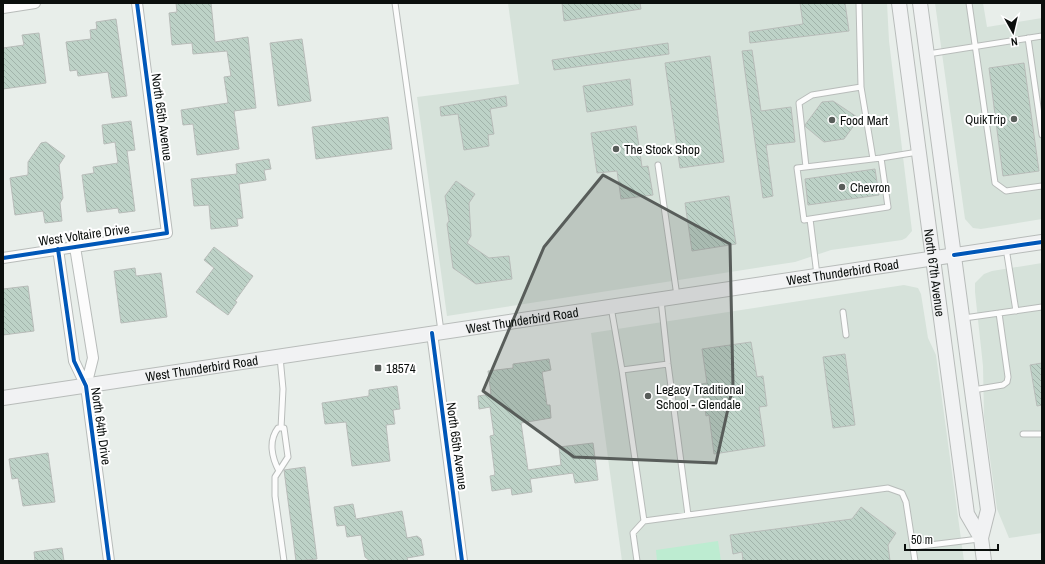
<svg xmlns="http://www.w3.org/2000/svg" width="1045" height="564" viewBox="0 0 1045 564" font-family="'Archivo Narrow',sans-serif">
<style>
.built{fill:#d6e2da}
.green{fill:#bdecd1}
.building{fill:url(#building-back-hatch);stroke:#b8bcb9}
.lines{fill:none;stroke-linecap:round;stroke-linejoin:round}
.lane-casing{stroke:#b8bcba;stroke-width:7}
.street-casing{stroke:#b8bcba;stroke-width:12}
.secondary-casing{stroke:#b8bcba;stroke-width:16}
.lane{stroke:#fcfcfc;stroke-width:5}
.street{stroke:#fcfcfc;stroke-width:10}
.secondary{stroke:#f1f2f3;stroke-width:14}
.cycleway-casing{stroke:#fff;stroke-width:6}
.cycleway{stroke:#0057b8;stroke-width:4}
.marked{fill:#585d5a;fill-opacity:0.2;stroke:#585d5a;stroke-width:3;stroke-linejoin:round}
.poi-dot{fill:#585d5a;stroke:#fff;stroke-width:1.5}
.labels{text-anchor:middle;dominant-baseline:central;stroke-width:4;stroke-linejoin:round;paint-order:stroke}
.street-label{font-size:13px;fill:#0b0f0d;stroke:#fff}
.poi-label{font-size:13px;fill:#0b0f0d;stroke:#fff;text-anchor:start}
</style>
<defs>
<pattern id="building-back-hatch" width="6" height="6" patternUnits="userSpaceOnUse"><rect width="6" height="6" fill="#bdd2c7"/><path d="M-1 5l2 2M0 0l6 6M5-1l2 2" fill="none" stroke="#a1b3aa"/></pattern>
</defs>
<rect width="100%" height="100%" fill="#e8eeea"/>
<path class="built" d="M508 3H887L889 41 912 231 906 238 902 240 831 250 795 262 447 316 417 97 519 84Z
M935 3H983L987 27 1042 18V219L981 229 973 228 965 219Z
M1042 263V533L1009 538 997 509 984 416 983 366 975 292V283L984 274 992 271Z
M904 285 918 288 921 294 928 338 936 355 964 561H622L591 333Z"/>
<path class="green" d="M718 541 721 561H657L656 550Z"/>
<path class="building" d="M176 3H211L215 42 248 37 256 108 234 111 239 149 197 155 193 124 183 125 181 110 228 103 224 77 231 76 227 51 193 54 192 43 172 45 169 13 177 12Z
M562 3H640L641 9 564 21Z
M800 3H845L849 31 750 43 749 32 803 24Z
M116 19 127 96 112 98 108 72 78 76 77 70 70 71 66 42 91 39 90 30 97 29 96 22Z
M39 33 46 83 3 89V48L24 45 22 35Z
M302 39 311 101 278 106 270 43Z
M668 43 669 54 554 70 552 60Z
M752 50 761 111 791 107 795 142 766 145 773 196 763 198 742 51Z
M710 56 724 162 680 168 665 63Z
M1024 63 1039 171 1003 176 989 68Z
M630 79 633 105 587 112 583 86Z
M506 96 507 106 490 109 494 134 488 135 489 146 464 150 458 114 441 116 440 107Z
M833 101 857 117 853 123 855 124 844 139 824 142 806 127 805 125 822 102Z
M388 117 392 149 316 159 312 127Z
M131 121 135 150 127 151 135 211 119 213 118 208 87 212 82 175 94 173 93 167 118 163 115 142 104 144 102 125Z
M636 126 642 167 648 166 653 195 621 199 617 171 597 173 591 133Z
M46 142 65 156 59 165 63 198 60 203 62 221 45 223 43 211 15 215 10 178 28 175V162L41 143Z
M269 159 271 169 264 170 266 180 239 184 243 218 237 219 238 226 211 229 209 205 194 206 191 179 237 174 236 164Z
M875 169 879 195 808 205 805 179Z
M456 181 475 194 469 203 471 236 467 243 489 258 509 256 512 279 476 284 453 268 447 224 449 221 445 196Z
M729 196 736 244 692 251 685 203Z
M214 247 253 276 235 301 237 302 228 315 196 292 214 268 204 260Z
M135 268 136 276 161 273 167 317 121 323 114 271Z
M28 286 34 331 3 335V289Z
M751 342 757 377 763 376 767 406 759 407 765 446 714 454 709 415 706 416 701 384 707 383 702 349Z
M845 354 855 425 833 428 823 357Z
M549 359 551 370 542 372 547 405H550L551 418 521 423 528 470 561 465 559 447 593 443 598 480 575 483 573 473 530 479 532 492 512 495 511 488 492 491 490 476 495 475 490 436 494 435 490 407 479 409 478 396 491 394 488 371 513 368V364Z
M1042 363V405L1037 406 1030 365Z
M397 386 400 409 393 410 395 424 386 425 390 461 352 466 346 422 325 424 322 403 369 396V390Z
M48 453 55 502 23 506 18 478 12 479 9 459Z
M305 467 317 559 296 561 284 470Z
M353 504 356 519 402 511 407 538 417 536 421 539 424 555 407 558 408 561H370L365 557 361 535 347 537 345 525 337 526 334 507Z
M861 507 896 533 888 545 890 561H743L742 552 733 554 730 535 852 519Z
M62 548 64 561H35L34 552Z"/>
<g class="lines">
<g class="lane-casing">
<path id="lane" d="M395 3 441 331
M859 3 861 87
M969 3 995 183 1006 191 1042 186
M1028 38 1042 135
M928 54 1042 36
M658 165 677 296
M806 167 799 103 812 95 861 87 873 159
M810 219 804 220 797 168 881 158
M1006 248 1016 311
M817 275 810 219 888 207 881 158 918 152
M661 300 668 364 688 515
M611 307 622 370 644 521
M843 312 846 335
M964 318 1042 307
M280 357 283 389 281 428
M622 370 668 364
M973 390 1003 385 1007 382 1008 377 999 313
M1023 434H1042
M279 471C272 458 268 441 278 428H284L288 457 275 477V496L284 561
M913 547 979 539
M637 561 633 533 644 521 888 488 902 493 906 502 915 561"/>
</g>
<g class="street-casing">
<path id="street" d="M3 8 35 3
M75 247 93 358 86 386
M58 249 74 361 86 386 109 561
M3 258 167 233 137 3
M432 333 462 561"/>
</g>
<g class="secondary-casing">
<g id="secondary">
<path id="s1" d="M899 3 967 514 981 538"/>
<path d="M920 3 988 510 981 538 984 561"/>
<path id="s2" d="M3 398 1042 242"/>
</g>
</g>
<use href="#lane" class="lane"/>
<use href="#street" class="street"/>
<use href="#secondary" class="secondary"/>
<g class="cycleway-casing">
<path id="cycleway" d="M58 249 74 361 86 386 109 561
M954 255 1042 242
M3 258 167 233 137 3
M432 333 462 561"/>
</g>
<use href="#cycleway" class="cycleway"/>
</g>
<path class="marked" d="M603 175 730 244 733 386 716 463 574 457 483 391 544 247Z"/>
<g class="poi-dot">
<circle cx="1014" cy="119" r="4"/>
<circle cx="832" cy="120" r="4"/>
<circle cx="616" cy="149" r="4"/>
<circle cx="842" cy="187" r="4"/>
<rect x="374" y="364" width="8" height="8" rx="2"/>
<circle cx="648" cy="396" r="4"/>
</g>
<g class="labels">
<g class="street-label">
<text transform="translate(162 117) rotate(82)">North 65th Avenue</text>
<text transform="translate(84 235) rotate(-8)">West Voltaire Drive</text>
<text stroke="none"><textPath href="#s2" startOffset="849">West Thunderbird Road</textPath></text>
<text stroke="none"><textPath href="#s1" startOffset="272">North 67th Avenue</textPath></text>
<text stroke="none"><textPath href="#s2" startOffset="525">West Thunderbird Road</textPath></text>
<text stroke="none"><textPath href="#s2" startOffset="201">West Thunderbird Road</textPath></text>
<text transform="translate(101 426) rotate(82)">North 64th Drive</text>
<text transform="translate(457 446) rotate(82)">North 65th Avenue</text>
</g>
<g class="poi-label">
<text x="1006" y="119" text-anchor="end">QuikTrip</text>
<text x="840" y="120">Food Mart</text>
<text x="624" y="149">The Stock Shop</text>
<text x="850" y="187">Chevron</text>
<text x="386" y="368">18574</text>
<text x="656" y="389">Legacy Traditional<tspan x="656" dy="15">School - Glendale</tspan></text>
</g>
</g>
<rect width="1045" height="564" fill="none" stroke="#0b0f0d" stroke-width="8"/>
<g transform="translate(1013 32) rotate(172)" stroke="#ffffff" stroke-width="3" paint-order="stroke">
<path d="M0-3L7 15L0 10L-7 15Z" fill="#0b0f0d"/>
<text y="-6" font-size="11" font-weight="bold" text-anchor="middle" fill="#0b0f0d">N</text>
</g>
<path d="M905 544v6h93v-6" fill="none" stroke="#0b0f0d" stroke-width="2"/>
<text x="911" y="544" font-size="12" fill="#0b0f0d" stroke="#ffffff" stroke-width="3" paint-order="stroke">50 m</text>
</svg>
